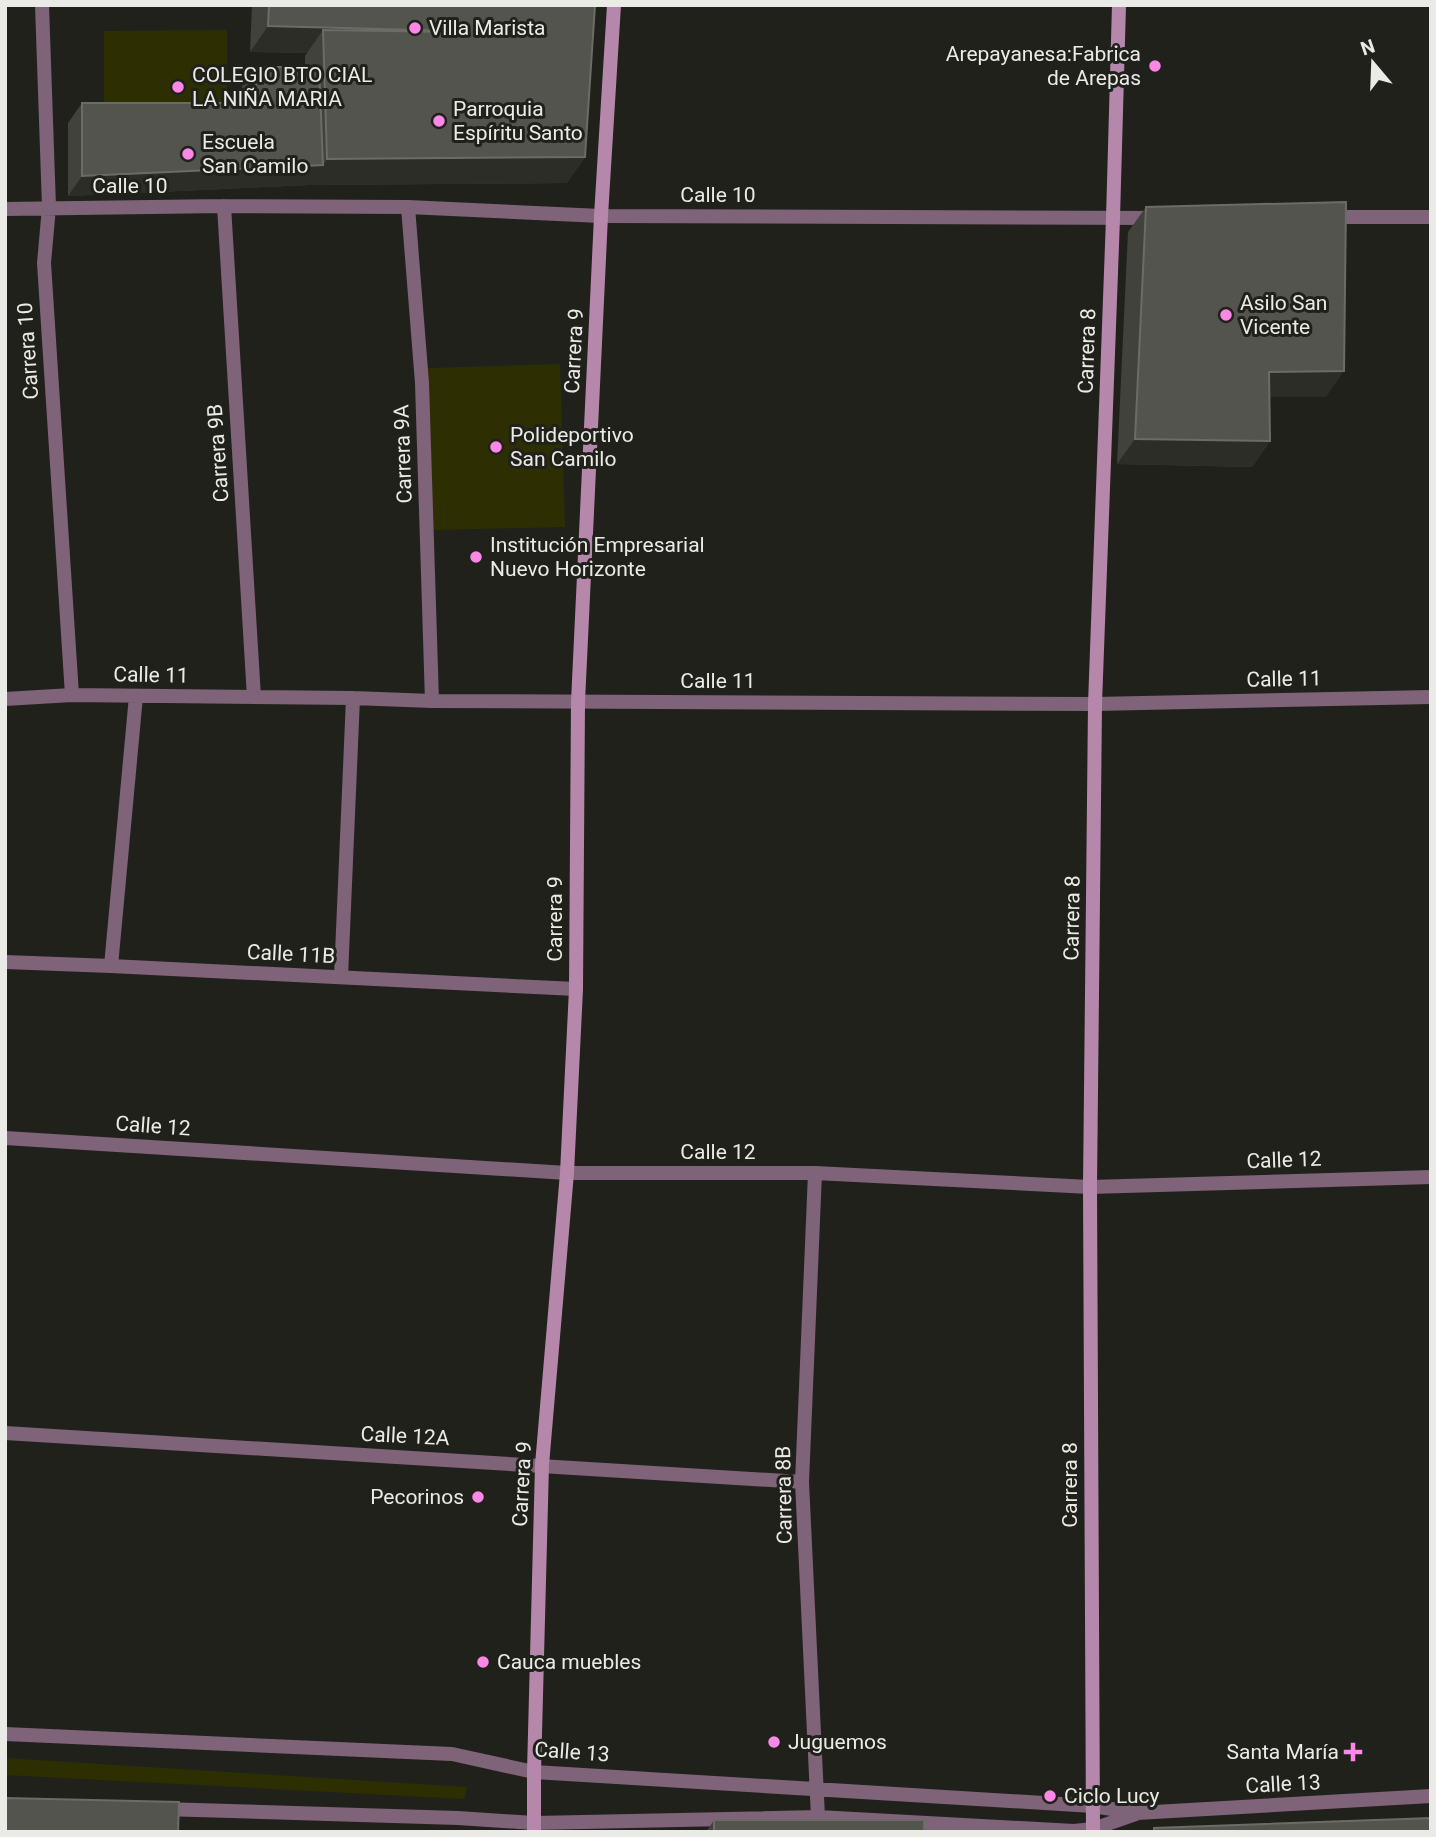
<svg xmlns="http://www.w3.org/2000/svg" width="1436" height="1837" viewBox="0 0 1436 1837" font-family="Roboto,sans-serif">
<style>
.green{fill:#2d2f03}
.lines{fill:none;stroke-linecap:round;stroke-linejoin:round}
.street{stroke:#7f6378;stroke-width:14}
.secondary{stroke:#b588ab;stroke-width:14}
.wall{fill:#42423d}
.shaded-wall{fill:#2d2d28}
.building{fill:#54544f;stroke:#6b6c67;stroke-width:2}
.poi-dot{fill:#fb87e6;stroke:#21211c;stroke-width:2.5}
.labels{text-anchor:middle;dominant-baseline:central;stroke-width:6;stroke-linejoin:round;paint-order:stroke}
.poi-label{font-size:21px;fill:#eaebe7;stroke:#21211c;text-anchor:start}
.street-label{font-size:21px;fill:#eaebe7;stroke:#21211c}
</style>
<rect width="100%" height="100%" fill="#21211c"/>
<path class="green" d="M227 30V113H104V31Z
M560 364 565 527 433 530 428 368Z
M5 1758 467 1787 464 1799 5 1775Z"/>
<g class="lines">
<path class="street" d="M42 5 49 207 44 263 72 695
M224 206 254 697
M408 207 422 383 432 701
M5 209 224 206 408 207 601 216 1156 218
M1327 217H1431
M5 699 72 695 353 698 432 701 1095 704 1431 697
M5 962 111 966 576 989
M111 966 136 696
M341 977 353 698
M5 1138 567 1173H815L1090 1187 1431 1177
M815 1173 802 1482 818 1817
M5 1433 802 1482
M5 1734 452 1754 534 1772 1093 1806 1137 1813 1431 1796
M162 1809 458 1818 534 1823 818 1817 1074 1831 1093 1829 1136 1814"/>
<path class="secondary" d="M534 1832V1772L542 1465 567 1173 576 989 578 702 601 216 614 5
M1093 1832 1090 1187 1095 704 1113 218 1119 5"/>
</g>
<path class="wall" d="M252 5H595L585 157 567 183 309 185 68 196V123L82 103H242V86L256 67H305V56L307 53 250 52Z
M1146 207 1326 397H1269L1270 441 1252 467 1117 464 1128 232Z
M714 1820 924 1832H706Z"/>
<path class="shaded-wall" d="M268 26 454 31 436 56 323 30 307 53 250 52Z
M585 157 567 183 309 185 68 196 82 176 323 165 327 159Z
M1344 371 1326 397H1251L1269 372Z
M1135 439 1270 441 1252 467 1117 464Z"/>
<path class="building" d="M269 5H595L585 157 327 159 323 30 454 32V31L268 26Z
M256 67H319L323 165 82 176V103H256Z
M1346 202 1344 371 1269 372 1270 441 1135 439 1146 207Z
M5 1798 179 1802 178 1832H5Z
M1431 1818V1832H1154V1828Z
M714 1820H924V1832H714Z"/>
<g class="poi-dot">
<circle cx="415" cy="28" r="7"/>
<circle cx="1155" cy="66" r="7"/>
<circle cx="178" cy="87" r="7"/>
<circle cx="439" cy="121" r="7"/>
<circle cx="188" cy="154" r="7"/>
<circle cx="1226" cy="315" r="7"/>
<circle cx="496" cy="447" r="7"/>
<circle cx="476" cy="557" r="7"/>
<circle cx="478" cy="1497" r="7"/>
<circle cx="483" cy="1662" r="7"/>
<circle cx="774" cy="1742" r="7"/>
<path d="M1349.5 1741.5h7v7h7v7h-7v7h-7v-7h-7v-7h7z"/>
<circle cx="1050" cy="1796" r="7"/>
</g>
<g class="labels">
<g class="poi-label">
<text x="429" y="28">Villa Marista</text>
<text x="1141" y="54" text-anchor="end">Arepayanesa:Fabrica<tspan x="1141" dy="24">de Arepas</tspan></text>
<text x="192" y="75">COLEGIO BTO CIAL<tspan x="192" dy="24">LA NIÑA MARIA</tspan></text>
<text x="453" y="109">Parroquia<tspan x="453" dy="24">Espíritu Santo</tspan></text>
<text x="202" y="142">Escuela<tspan x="202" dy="24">San Camilo</tspan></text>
<text x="1240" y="303">Asilo San<tspan x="1240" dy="24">Vicente</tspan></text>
<text x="510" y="435">Polideportivo<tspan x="510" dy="24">San Camilo</tspan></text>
<text x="490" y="545">Institución Empresarial<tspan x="490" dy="24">Nuevo Horizonte</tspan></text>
<text x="464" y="1497" text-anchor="end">Pecorinos</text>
<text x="497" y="1662">Cauca muebles</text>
<text x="788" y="1742">Juguemos</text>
<text x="1339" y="1752" text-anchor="end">Santa María</text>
<text x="1064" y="1796">Ciclo Lucy</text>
</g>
<g class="street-label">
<text x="130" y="186">Calle 10</text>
<text x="718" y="195">Calle 10</text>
<text transform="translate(28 351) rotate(-94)">Carrera 10</text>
<text transform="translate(574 351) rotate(-87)">Carrera 9</text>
<text transform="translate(1087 351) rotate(-88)">Carrera 8</text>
<text transform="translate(218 453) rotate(-94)">Carrera 9B</text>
<text transform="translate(403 454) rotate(-92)">Carrera 9A</text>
<text transform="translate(151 675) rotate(1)">Calle 11</text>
<text transform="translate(1284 679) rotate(-1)">Calle 11</text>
<text x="718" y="681">Calle 11</text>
<text transform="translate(1072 918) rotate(-89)">Carrera 8</text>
<text transform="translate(555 919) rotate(-90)">Carrera 9</text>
<text transform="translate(291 954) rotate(3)">Calle 11B</text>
<text transform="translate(153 1126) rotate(4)">Calle 12</text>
<text x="718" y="1152">Calle 12</text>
<text transform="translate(1284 1160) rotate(-2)">Calle 12</text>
<text transform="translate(405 1436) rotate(3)">Calle 12A</text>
<text transform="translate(522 1484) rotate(-87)">Carrera 9</text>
<text transform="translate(1070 1485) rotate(-90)">Carrera 8</text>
<text transform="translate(784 1495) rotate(-91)">Carrera 8B</text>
<text transform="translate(572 1752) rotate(4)">Calle 13</text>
<text transform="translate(1283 1784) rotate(-3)">Calle 13</text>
</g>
</g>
<rect width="1436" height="1837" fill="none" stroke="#eaebe7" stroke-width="14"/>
<g transform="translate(1373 63) rotate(341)" stroke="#21211c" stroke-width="5" paint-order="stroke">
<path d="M0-5L12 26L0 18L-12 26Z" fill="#eaebe7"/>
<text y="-10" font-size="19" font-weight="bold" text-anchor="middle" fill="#eaebe7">N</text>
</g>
</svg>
